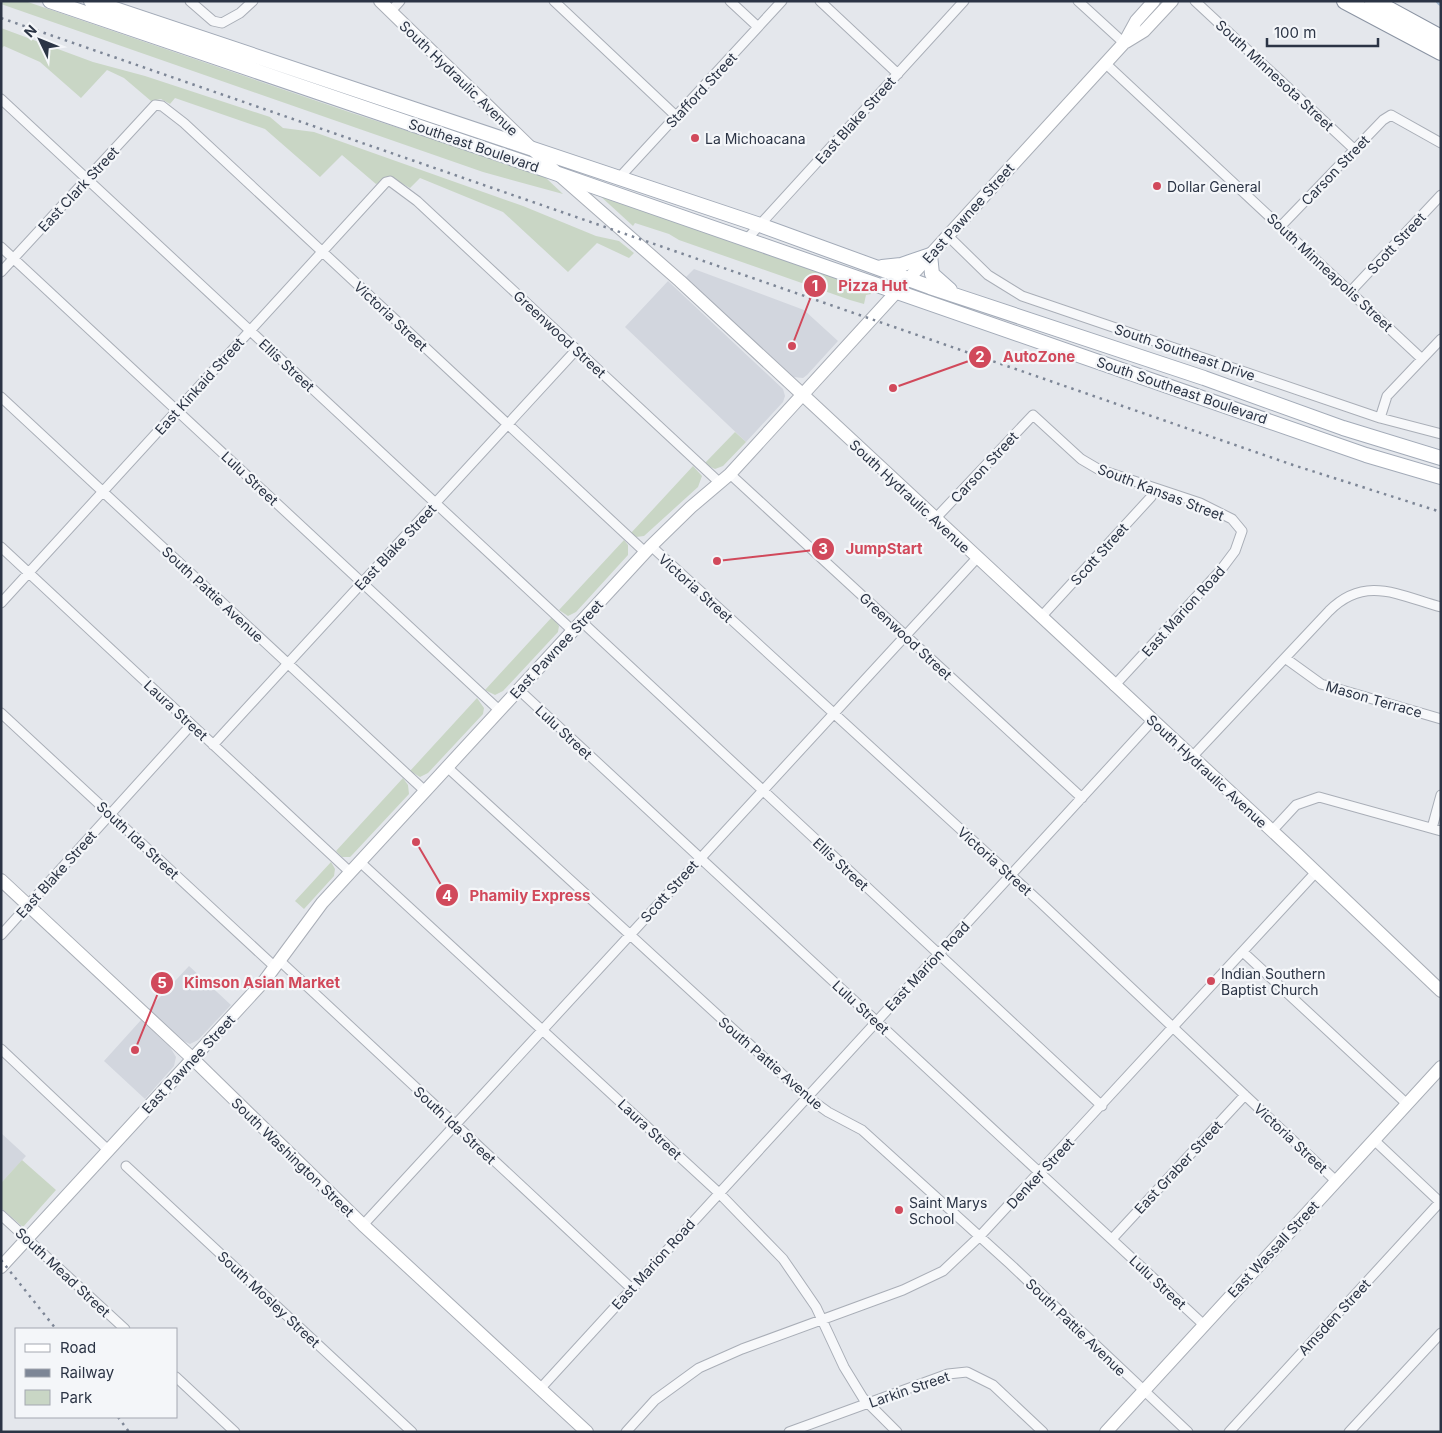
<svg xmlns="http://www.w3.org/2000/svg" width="1442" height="1433" viewBox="0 0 1442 1433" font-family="Inter,sans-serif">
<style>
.built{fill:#d2d6de}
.green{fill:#c9d6c5}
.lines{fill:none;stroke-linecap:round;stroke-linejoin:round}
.canal{stroke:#9fb4cc;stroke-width:8}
.street-casing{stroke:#a9aeb7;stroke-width:11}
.secondary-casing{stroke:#a9aeb7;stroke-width:14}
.primary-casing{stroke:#a3abb8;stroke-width:16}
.highway-casing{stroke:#8b94a3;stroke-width:18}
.street{stroke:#f7f8fa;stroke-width:9}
.secondary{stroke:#fff;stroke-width:12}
.primary{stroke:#fff;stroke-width:14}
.highway{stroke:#fff;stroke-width:16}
.rail{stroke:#7d8696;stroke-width:2.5;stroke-dasharray:2.5 5;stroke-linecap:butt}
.poi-dot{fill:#d1495b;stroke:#f4f6f9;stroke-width:2}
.labels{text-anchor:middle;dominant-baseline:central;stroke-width:4.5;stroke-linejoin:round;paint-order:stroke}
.street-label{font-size:14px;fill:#2b3445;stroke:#f4f6f9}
.poi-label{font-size:14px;fill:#2b3445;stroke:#f4f6f9;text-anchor:start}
.leader{fill:none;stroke:#d1495b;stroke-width:2}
.callout-dot{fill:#d1495b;stroke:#f4f6f9;stroke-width:2}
.mark-label{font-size:15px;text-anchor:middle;font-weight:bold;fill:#fff}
.callout-label{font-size:15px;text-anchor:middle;font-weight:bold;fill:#d1495b;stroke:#f4f6f9;stroke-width:4.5;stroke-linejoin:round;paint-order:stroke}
</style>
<rect width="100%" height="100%" fill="#e4e7ec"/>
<path class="built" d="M694 269 804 310 838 341 807 375 803 378 793 377 685 278Z
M668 281 783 389 785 396 783 402 746 442 625 327Z
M189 966 231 1005 198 1040 190 1044 181 1040 148 1010Z
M141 1020 170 1047 176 1057 174 1066 145 1099 104 1061Z
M1 1133 26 1156 1 1183Z"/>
<path class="green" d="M1 1H25L352 113 532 171 546 178 563 194 483 172 1 4Z
M1 28 93 62 145 76 270 117 283 128 314 132 523 206 596 236 619 241 634 253 629 258 597 243 568 272 503 212 420 178 410 188 391 177 376 184 342 155 320 177 265 129 175 98 170 104 161 99 151 101 124 78 107 70 81 98 40 62 4 46 1 49Z
M598 194 867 288 871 294 866 295 864 304 850 300 679 240 669 234 635 223 633 226Z
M735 432 746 442 723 466 715 469 704 464Z
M693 466 702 476 698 487 644 536 636 537 631 533Z
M624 540 628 545V555L576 612 568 616 559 610Z
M552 617 559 626 558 632 503 691 495 695 485 690Z
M477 698 484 708 483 714 428 773 420 777 410 771Z
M403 778 408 785 409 794 353 854 350 857H342L336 851Z
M331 862 335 869 334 876 304 909 295 901Z
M22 1160 56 1190 23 1227 1 1208V1183Z"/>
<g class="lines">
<path class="canal" d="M1440 1 1441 2"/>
<g class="street-casing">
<path id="street" d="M190 1 213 21 222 23 240 13 253 1
M554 1 676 116
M730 1 758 27
M820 1 898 74
M1078 1 1124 43
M1195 1 1355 150
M391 11 400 1
M1105 63 1422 359
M1 99 573 631
M619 178 782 1
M1281 226 1383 120 1391 115 1441 143
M947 235 988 275 1022 296 1380 418 1441 434
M746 240 964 1
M1 247 499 710
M1 272 155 105 162 106 184 123 645 552
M1351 291 1441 195
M1 397 425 791
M1380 418 1387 396 1441 339
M730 474 1082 798
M935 519 1033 415 1081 459 1098 469 1200 503 1232 519 1242 531 1235 551 1220 571 1114 686
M651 546 1040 902 1336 1181
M1 547 350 872
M1 603 386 182 390 181 417 201 720 483
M1041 617 1151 497 1154 488
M581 621 1102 1106
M1285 658 1321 684 1441 719
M518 689 1204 1325
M1 713 275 967
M213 745 576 350
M1192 757 1329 611C1365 575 1398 595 1441 607
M447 767 807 1097 828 1112 862 1130 1010 1264 1188 1432
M1432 828 1441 795
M1272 831 1296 805 1319 797 1441 831
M360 862 719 1193 783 1259 816 1307 844 1367 863 1398 897 1432
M1 935 191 725
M1243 952 1407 1104
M280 961 632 1289
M1 1049 108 1150
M1374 1140 1441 1203
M126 1166 412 1432
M1 1215 125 1329
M363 1225 977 558
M1112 1239 1245 1095
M176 1377 235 1432
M540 1389 1152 721
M626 1432 655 1400 699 1368 742 1349 903 1290 943 1271 980 1236 1316 872
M789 1432 948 1374 967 1372 993 1385 1043 1432
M1229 1432 1440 1202
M1349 1432 1441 1333"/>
</g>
<g class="secondary-casing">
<path id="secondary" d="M380 1 558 174 680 281 803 395 1297 854 1441 991
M1126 42 1144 31 1172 1
M1 880 193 1059 363 1225 587 1432
M1 1267 265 980 322 903 651 546 691 507 730 474 1124 43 1136 21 1154 1
M1106 1432 1441 1067"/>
</g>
<g class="primary-casing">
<path id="primary" d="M50 1 558 174 1366 455 1441 477
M91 1 760 225 930 287 1204 378 1343 428 1441 458
M882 267 901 265 930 255 932 274 950 290"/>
</g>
<g class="highway-casing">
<path id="highway" d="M1345 1 1441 52
M1373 1 1441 38"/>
</g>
<use href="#street" class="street"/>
<use href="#secondary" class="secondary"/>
<use href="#primary" class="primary"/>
<use href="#highway" class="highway"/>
<path class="rail" d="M1 18 1293 465 1441 512
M1 1260 56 1329
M118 1417 129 1432"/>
</g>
<g class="poi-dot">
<circle cx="695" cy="138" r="5"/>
<circle cx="1157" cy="186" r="5"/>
<circle cx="1211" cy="981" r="5"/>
<circle cx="899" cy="1210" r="5"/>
</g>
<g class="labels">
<g class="street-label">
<text transform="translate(1275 75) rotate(43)">South Minnesota Street</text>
<text transform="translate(459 78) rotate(44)">South Hydraulic Avenue</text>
<text transform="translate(701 90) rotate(-47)">Stafford Street</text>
<text transform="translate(855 120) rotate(-48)">East Blake Street</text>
<text transform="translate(474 145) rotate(19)">Southeast Boulevard</text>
<text transform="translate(1335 170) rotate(-46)">Carson Street</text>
<text transform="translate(78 189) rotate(-47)">East Clark Street</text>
<text transform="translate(968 213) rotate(-48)">East Pawnee Street</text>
<text transform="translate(1396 243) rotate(-47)">Scott Street</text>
<text transform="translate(1330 272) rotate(43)">South Minneapolis Street</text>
<text transform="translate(391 316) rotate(43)">Victoria Street</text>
<text transform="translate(560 334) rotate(43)">Greenwood Street</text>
<text transform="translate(1185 352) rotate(19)">South Southeast Drive</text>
<text transform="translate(287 365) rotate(43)">Ellis Street</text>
<text transform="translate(199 386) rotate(-48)">East Kinkaid Street</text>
<text transform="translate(1182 390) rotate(19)">South Southeast Boulevard</text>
<text transform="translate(984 467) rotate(-47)">Carson Street</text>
<text transform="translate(250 478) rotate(43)">Lulu Street</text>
<text transform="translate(1161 492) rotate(21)">South Kansas Street</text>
<text transform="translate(910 496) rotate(43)">South Hydraulic Avenue</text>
<text transform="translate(395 547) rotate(-47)">East Blake Street</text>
<text transform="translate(1099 554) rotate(-48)">Scott Street</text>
<text transform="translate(696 588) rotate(42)">Victoria Street</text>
<text transform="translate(213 594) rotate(43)">South Pattie Avenue</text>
<text transform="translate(1183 611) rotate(-48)">East Marion Road</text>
<text transform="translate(906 636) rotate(43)">Greenwood Street</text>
<text transform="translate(556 649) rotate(-47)">East Pawnee Street</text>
<text transform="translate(1374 699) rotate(16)">Mason Terrace</text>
<text transform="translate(176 710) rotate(43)">Laura Street</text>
<text transform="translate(564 732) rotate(43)">Lulu Street</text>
<text transform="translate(1207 771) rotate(43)">South Hydraulic Avenue</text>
<text transform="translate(138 840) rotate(43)">South Ida Street</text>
<text transform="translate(995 861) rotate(42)">Victoria Street</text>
<text transform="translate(841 864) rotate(43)">Ellis Street</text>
<text transform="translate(56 874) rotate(-48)">East Blake Street</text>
<text transform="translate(669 891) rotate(-48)">Scott Street</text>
<text transform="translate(927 966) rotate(-47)">East Marion Road</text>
<text transform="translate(861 1007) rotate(43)">Lulu Street</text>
<text transform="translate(771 1063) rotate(41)">South Pattie Avenue</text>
<text transform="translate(188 1064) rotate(-47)">East Pawnee Street</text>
<text transform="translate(455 1125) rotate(43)">South Ida Street</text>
<text transform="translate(650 1129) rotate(43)">Laura Street</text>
<text transform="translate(1291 1138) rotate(43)">Victoria Street</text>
<text transform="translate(293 1157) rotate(44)">South Washington Street</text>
<text transform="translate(1178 1167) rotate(-47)">East Graber Street</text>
<text transform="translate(1040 1173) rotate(-47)">Denker Street</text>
<text transform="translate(1273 1249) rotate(-47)">East Wassall Street</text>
<text transform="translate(653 1264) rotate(-48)">East Marion Road</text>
<text transform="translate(63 1272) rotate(43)">South Mead Street</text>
<text transform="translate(1158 1282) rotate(43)">Lulu Street</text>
<text transform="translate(269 1299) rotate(43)">South Mosley Street</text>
<text transform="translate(1334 1317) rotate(-47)">Amsden Street</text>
<text transform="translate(1076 1327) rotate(44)">South Pattie Avenue</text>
<text transform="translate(909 1389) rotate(-19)">Larkin Street</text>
</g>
<g class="poi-label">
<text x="705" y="138">La Michoacana</text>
<text x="1167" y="186">Dollar General</text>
<text x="1221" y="973">Indian Southern<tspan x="1221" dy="16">Baptist Church</tspan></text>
<text x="909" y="1202">Saint Marys<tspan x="909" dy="16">School</tspan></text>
</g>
</g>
<path class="leader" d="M792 346L815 286M893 388L980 357M717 561L823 549M416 842L447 895M135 1050L162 983"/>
<g class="callout-dot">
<circle cx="792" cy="346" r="5"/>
<circle cx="893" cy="388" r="5"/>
<circle cx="717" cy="561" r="5"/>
<circle cx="416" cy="842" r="5"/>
<circle cx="135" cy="1050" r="5"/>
<circle cx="815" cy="286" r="12"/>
<circle cx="980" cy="357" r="12"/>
<circle cx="823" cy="549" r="12"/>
<circle cx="447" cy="895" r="12"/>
<circle cx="162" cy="983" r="12"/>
</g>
<g class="mark-label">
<text x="815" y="291">1</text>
<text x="980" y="362">2</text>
<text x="823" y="554">3</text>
<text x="447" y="901">4</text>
<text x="162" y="988">5</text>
</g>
<g class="callout-label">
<text x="873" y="291">Pizza Hut</text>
<text x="1039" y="362">AutoZone</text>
<text x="884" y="554">JumpStart</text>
<text x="530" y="901">Phamily Express</text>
<text x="262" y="988">Kimson Asian Market</text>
</g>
<rect width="1442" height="1433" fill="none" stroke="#2b3445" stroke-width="5"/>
<rect x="15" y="1328" width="162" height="90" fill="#f4f6f9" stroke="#a4a8b1"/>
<rect x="25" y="1344" width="25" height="8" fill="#ffffff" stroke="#a4a8b1"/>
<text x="60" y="1353" font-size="15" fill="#2b3445">Road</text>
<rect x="25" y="1369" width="25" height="8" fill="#7d8696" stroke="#a4a8b1"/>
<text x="60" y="1378" font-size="15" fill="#2b3445">Railway</text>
<rect x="25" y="1390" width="25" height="15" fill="#c9d6c5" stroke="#a4a8b1"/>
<text x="60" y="1403" font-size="15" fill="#2b3445">Park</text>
<g transform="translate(40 40) rotate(313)" stroke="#f4f6f9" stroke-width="4" paint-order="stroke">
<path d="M0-4L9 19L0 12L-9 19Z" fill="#2b3445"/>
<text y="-8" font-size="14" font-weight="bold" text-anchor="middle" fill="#2b3445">N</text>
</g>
<path d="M1267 38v8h111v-8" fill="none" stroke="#2b3445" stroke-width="2.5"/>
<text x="1274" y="38" font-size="15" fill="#2b3445" stroke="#f4f6f9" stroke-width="4" paint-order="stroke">100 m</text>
</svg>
